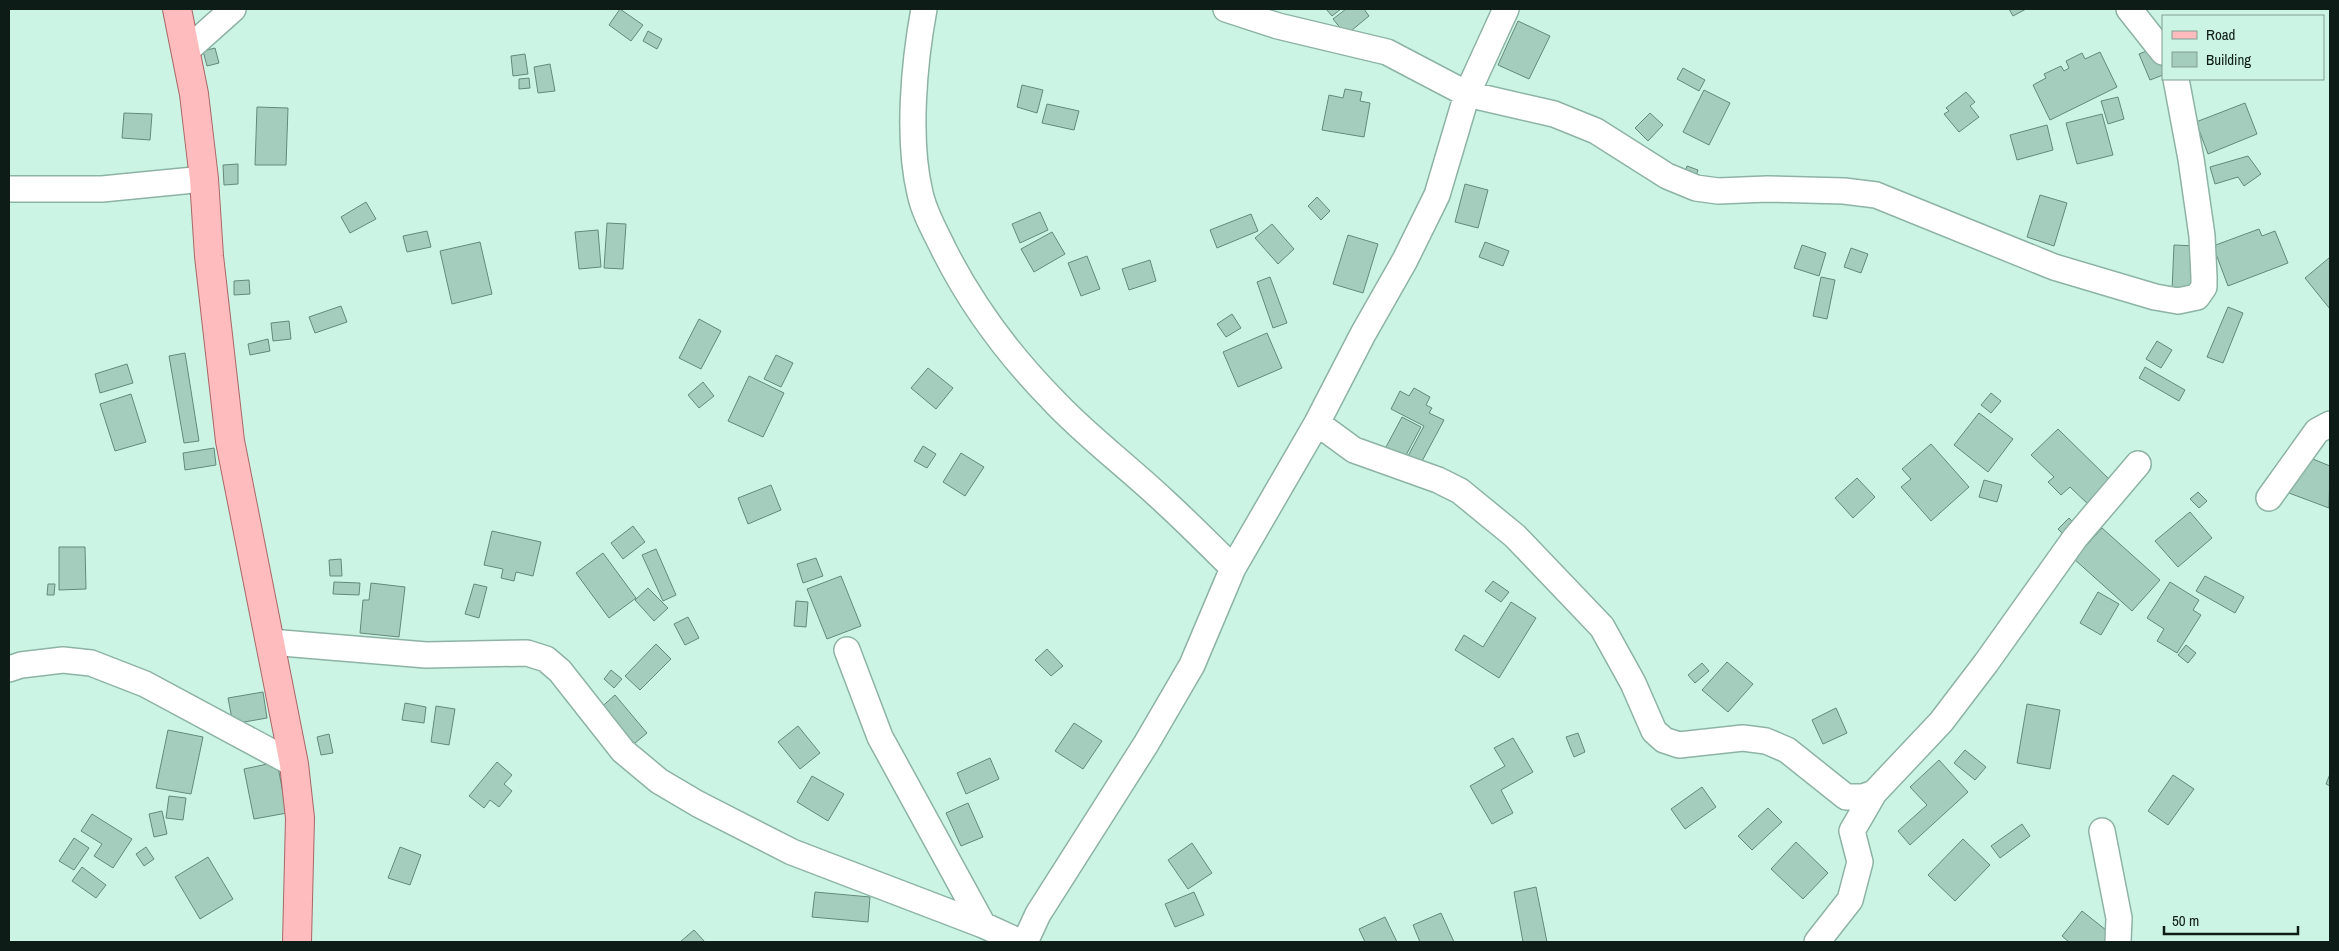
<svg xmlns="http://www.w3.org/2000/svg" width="2339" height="951" viewBox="0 0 2339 951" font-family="'Archivo Narrow',sans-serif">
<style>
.building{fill:#a5cdbd;stroke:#64897b}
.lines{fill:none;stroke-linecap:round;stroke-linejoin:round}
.minor-casing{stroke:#8db3a5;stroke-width:28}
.major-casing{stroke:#aa6767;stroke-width:30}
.minor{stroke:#fff;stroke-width:25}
.major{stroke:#febcbe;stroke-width:28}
</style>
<rect width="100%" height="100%" fill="#ccf4e5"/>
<path class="building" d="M620 9 643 25 631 41 609 25Z
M1326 9H1341L1332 16Z
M1346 9H1364L1369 16 1346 35 1333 19Z
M2009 9H2026L2013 16Z
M1518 21 1550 36 1529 79 1498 65Z
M648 31 662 39 657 49 643 41Z
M215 48 219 63 207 66 203 51Z
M2154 48 2163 69V75L2150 80 2139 54Z
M2100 52 2117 87 2050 120 2033 85 2046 78 2044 74 2061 66 2064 71 2069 68 2066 61 2082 53 2085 59Z
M525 54 528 74 513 76 511 56Z
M550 64 555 91 538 93 534 67Z
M1683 68 1705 80 1699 91 1677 79Z
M529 78 530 88 519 89V79Z
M1022 85 1043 90 1037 113 1017 107Z
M1345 89 1362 92 1360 101 1370 103 1364 137 1322 130 1329 95 1343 98Z
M1704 90 1730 103 1709 145 1683 132Z
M1966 92 1975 102 1970 106 1979 117 1959 132 1944 114 1949 111 1946 108Z
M2118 97 2124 119 2108 124 2101 101Z
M2245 103 2257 134 2208 154 2196 122Z
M1047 104 1079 111 1074 130 1042 123Z
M257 107 288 108 286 165H255Z
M124 113 152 114 150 140 122 138Z
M1650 113 1663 125 1648 141 1635 128Z
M2102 114 2113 155 2077 164 2066 123Z
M2047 125 2053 150 2017 160 2010 135Z
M2248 156 2261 174 2244 186 2238 177 2215 184 2210 167Z
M238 164V184L224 185 223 165Z
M1687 166 1698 170 1694 182 1683 178Z
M1465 184 1488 190 1478 228 1455 222Z
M2040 195 2067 203 2054 246 2027 237Z
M1317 197 1330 211 1321 220 1308 206Z
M366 202 376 219 350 233 341 217Z
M1040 212 1048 230 1020 243 1012 224Z
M1251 214 1258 231 1217 248 1210 230Z
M607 223 626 224 623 269 604 268Z
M1272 224 1294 249 1278 264 1255 238Z
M2259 229 2262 236 2275 231 2288 263 2228 286 2213 246Z
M598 230 601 267 579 269 575 232Z
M427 231 431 247 407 252 403 236Z
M1052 232 1065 254 1034 272 1021 249Z
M1348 235 1378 244 1363 293 1333 284Z
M480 242 492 294 452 304 440 251Z
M1485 242 1509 251 1503 266 1479 257Z
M1802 245 1826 253 1819 276 1794 268Z
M2174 245 2196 246 2195 290H2172Z
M1851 248 1868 254 1861 273 1844 267Z
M1087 256 1100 289 1081 296 1068 263Z
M2329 258 2330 261V309L2305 278Z
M1150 260 1156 281 1129 290 1122 269Z
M1270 277 1287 323 1273 328 1257 282Z
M1821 277 1835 280 1827 319 1813 316Z
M249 280 250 294 234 295V281Z
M341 306 347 322 315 333 309 317Z
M2228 307 2243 313 2223 363 2207 357Z
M1232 314 1241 328 1226 337 1217 324Z
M699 319 721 331 701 369 679 358Z
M289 321 291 339 273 341 271 323Z
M1267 333 1282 368 1238 387 1223 352Z
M268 339 270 351 250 355 248 344Z
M2157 341 2172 350 2161 368 2146 359Z
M185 353 199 441 184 443 169 356Z
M776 355 793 363 781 387 764 379Z
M127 364 133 383 100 393 95 374Z
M2145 367 2185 390 2179 401 2139 378Z
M928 368 953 388 936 409 911 388Z
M749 376 784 393 763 437 728 421Z
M703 382 714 396 699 408 688 395Z
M1414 388 1430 397 1426 405 1432 408 1429 413 1444 420 1421 463 1408 456 1424 426 1391 409 1400 391 1409 396Z
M1991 393 2001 401 1991 413 1981 405Z
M131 394 146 442 115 451 100 404Z
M1979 413 2013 439 1988 472 1954 445Z
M1402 417 1421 427 1405 457 1386 447Z
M2058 429 2113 483 2090 506 2070 487 2061 495 2048 482 2054 477 2031 455Z
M1931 444 1969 487 1931 521 1901 487 1911 479 1902 469Z
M923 446 936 454 927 468 914 461Z
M214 448 216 465 185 470 183 453Z
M961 453 984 467 965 496 943 482Z
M2303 455 2330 466 2329 508 2289 493Z
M1857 478 1875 497 1853 518 1835 498Z
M1984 480 2002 485 1997 502 1979 497Z
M771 485 781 510 748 524 738 498Z
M2198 492 2207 501 2199 508 2190 499Z
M2190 512 2212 538 2178 567 2155 541Z
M2069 518 2080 530 2069 540 2058 529Z
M633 526 645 542 623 559 611 543Z
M2102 528 2160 580 2132 611 2074 559Z
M492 531 541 542 533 576 516 572 514 581 501 578 503 569 484 565Z
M59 547H85L86 589 59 590Z
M656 549 676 595 663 601 642 555Z
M603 553 636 598 609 618 576 573Z
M816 558 823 576 803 583 797 564Z
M341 559 342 576H330L329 560Z
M841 576 861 626 827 639 807 589Z
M2205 576 2244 597 2235 613 2196 591Z
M1493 581 1509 592 1501 602 1485 591Z
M334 582 360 583 359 595 333 594Z
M2170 582 2199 600 2193 610 2201 615 2177 653 2157 641 2164 629 2147 618Z
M371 583 405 587 399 637 360 633 363 600H369Z
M48 584H55L54 595H47Z
M474 584 487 587 479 618 465 614Z
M648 588 668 608 654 621 635 600Z
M2098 592 2119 604 2101 635 2080 623Z
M796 601 808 602 806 627 794 626Z
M1511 602 1536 618 1499 678 1455 650 1464 635 1483 647Z
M688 617 699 638 685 645 674 624Z
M656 644 671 659 640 690 625 676Z
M2186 645 2196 653 2188 663 2178 655Z
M1047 649 1063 666 1051 676 1035 660Z
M1727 662 1753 684 1728 712 1702 690Z
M1702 663 1709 671 1695 683 1688 675Z
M611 670 622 679 614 688 604 679Z
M263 692 267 718 233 724 228 698Z
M615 695 647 733 629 748 597 711Z
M405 703 426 707 424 723 402 720Z
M2027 704 2060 710 2050 769 2017 763Z
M436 706 455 709 449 745 431 742Z
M1836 708 1847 733 1823 744 1812 720Z
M1074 723 1102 741 1083 769 1055 751Z
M798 726 820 753 800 769 778 742Z
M168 730 203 737 191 794 156 788Z
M1578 733 1585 752 1574 757 1566 737Z
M329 734 333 753 321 755 317 737Z
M1513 738 1533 772 1501 790 1513 813 1492 824 1470 786 1505 766 1494 748Z
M1965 750 1986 767 1975 780 1954 763Z
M990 758 999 779 966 794 957 773Z
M1939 760 1968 792 1910 845 1898 831 1927 805 1910 787Z
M277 762 287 813 254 819 244 769Z
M497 762 512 775 504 784 512 791 499 807 490 800 484 808 469 796Z
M2330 774V786L2326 784Z
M2173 775 2194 789 2168 825 2148 811Z
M812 776 844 794 828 821 797 802Z
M1702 787 1716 807 1685 829 1671 809Z
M169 796 186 798 183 820 166 818Z
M968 803 983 837 961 846 946 813Z
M1768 808 1782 822 1752 850 1738 836Z
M162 811 167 834 154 837 149 814Z
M92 814 132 839 113 868 94 856 102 844 81 831Z
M2022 824 2030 836 2000 858 1991 846Z
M74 838 89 848 74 870 59 861Z
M1963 839 1990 865 1955 901 1928 875Z
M1796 842 1828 873 1803 899 1771 869Z
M1192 843 1212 873 1188 889 1168 860Z
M146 847 154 859 144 866 136 854Z
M400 847 421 855 410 885 388 878Z
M208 857 233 899 200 919 175 877Z
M82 867 106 885 96 898 72 881Z
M1536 887 1547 942H1523L1514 892Z
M815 892 870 897 868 922 812 917Z
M1194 892 1204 915 1175 927 1165 904Z
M2082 911 2111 934 2105 942H2069L2062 936Z
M1441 913 1454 942H1420L1413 925Z
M1385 917 1397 942H1365L1359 929Z
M694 930 705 942H680Z"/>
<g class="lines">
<g class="minor-casing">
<path id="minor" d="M924 9C914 63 907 139 920 193 924 213 936 233 945 252 972 305 1009 355 1051 398 1085 435 1126 465 1163 500 1187 522 1210 545 1233 568
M1226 9 1278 26 1387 52 1467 94 1554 114 1596 131 1667 176 1696 188 1718 191 1767 189 1844 191 1876 195 2054 267 2155 297 2178 301 2197 297 2204 287V277L2202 236 2191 159 2176 79
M2129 9 2163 52
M186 51 233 9
M9 189H102L204 179
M1317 423 1354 450 1438 480 1460 491 1515 536 1602 627 1633 683 1654 731 1664 740 1679 745 1743 738 1766 741 1787 750 1846 797H1863L1874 793 1941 722 1986 663 2075 538 2138 464
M2269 498 2317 431 2330 424
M270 642 426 655 527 653 546 659 560 671 623 751 659 781 698 804 792 852 983 925 1020 942
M847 650 880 737 983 925
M9 669 21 665 63 660 91 663 145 684 294 764
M2102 831 2119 918 2118 942
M1025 942 1038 914 1146 744 1192 665 1233 568 1317 423 1363 334 1405 260 1437 195 1467 94 1506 9
M1817 942 1850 900 1860 862 1852 831 1874 793"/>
</g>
<g class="major-casing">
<path id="major" d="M177 9 194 94 204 179 209 256 230 441 294 764 300 818 297 942"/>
</g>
<use href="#minor" class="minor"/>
<use href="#major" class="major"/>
</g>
<rect width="2339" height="951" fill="none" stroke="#0d1c16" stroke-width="20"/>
<rect x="2162" y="15" width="162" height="65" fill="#ccf4e5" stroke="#809e92"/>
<rect x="2172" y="31" width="25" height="8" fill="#febcbe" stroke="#809e92"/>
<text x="2206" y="40" font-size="15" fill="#0d1c16">Road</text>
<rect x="2172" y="52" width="25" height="15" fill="#a5cdbd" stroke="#809e92"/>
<text x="2206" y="65" font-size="15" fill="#0d1c16">Building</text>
<path d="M2164 926v8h134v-8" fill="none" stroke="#0d1c16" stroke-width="2.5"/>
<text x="2172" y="926" font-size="15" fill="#0d1c16" stroke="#ccf4e5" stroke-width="4" paint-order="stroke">50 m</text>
</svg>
